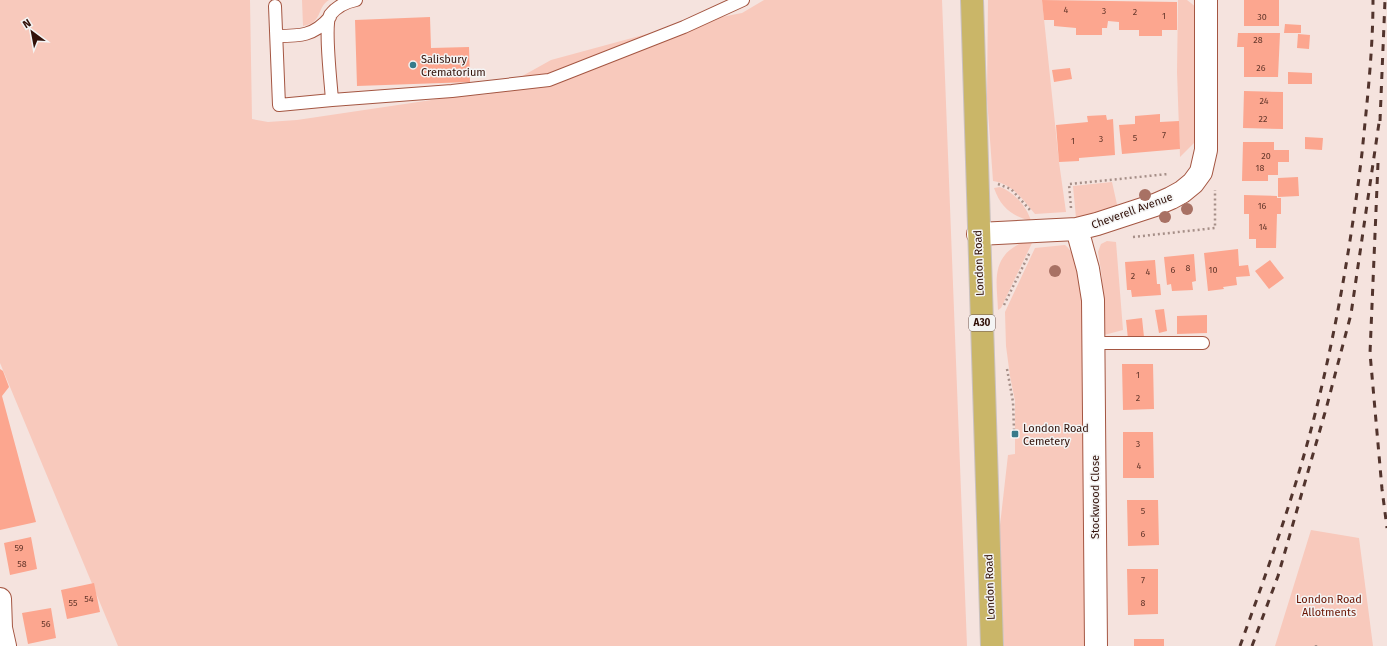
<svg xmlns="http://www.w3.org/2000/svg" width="1387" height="646" viewBox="0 0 1387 646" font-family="'Fira Sans',sans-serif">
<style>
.green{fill:#f8c9bc}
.building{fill:#fca68f}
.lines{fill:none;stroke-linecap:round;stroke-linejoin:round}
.service-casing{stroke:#a45642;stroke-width:14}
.minor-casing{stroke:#a45642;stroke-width:24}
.trunk-casing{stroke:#cac1bf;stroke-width:24}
.path{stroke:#a68f88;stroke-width:2.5;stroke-dasharray:2 3;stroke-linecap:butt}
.service{stroke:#fff;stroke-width:12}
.minor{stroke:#fff;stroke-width:22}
.trunk{stroke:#cab668;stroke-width:22}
.rail{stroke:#52342d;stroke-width:3;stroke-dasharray:7 7;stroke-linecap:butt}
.tree{fill:#a87164}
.poi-dot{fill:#377b8b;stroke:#f4f4f4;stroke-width:1.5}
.labels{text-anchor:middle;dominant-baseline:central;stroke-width:3;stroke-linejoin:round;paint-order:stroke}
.number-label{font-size:9px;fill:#64372b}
.shield{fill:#f4f4f4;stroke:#6c5650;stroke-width:1}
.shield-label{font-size:10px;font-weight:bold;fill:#32120a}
.poi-label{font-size:11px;fill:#32120a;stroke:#f4f4f4;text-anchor:start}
.street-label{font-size:11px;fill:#32120a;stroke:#f4f4f4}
.park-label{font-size:11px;fill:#691300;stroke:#f4f4f4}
</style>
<rect width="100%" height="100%" fill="#f5e3de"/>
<path class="green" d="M0 0H250L252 119 268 122 297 120 445 98 490 94 551 60 680 25 742 13 764 0H942L967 646H118L0 363Z
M302 0H329C316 8 323 23 303 26Z
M988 0H1042L1059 162 1066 212 1035 214C1023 200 1013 184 993 181L987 98Z
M1178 0H1187L1201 11 1198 139 1180 157 1177 72Z
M1112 182 1118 209 1076 218 1073 186Z
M1000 187C1014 192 1027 207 1031 221 1012 216 1001 208 994 188Z
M1107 241 1116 242 1123 330 1104 335 1102 277 1098 252 1101 244Z
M1021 243H1032L1001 308 998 310C997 282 990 258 1021 243Z
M1065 245C1078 255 1080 279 1084 294L1086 644 1084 646H1004L999 556V534L1008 455 1015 454V401L1010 376 1006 346 1005 312 1035 248Z
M1311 530 1359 538 1373 646H1275Z"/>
<path class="building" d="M1042 0 1177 2V30H1162V36H1139V30H1119V22L1108 21 1107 28H1102V35H1076V28L1054 26V20H1044Z
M1244 0H1279V26H1244Z
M430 17 431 48 469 47 470 82 357 86 355 20Z
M1285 24 1301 25V33H1284Z
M1238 33H1280L1278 77H1244V47H1237Z
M1298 34 1310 35 1309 49 1297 48Z
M1070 68 1072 79 1054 82 1052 70Z
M1288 72 1312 73V84H1288Z
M1244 91 1283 92V129L1243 128Z
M1160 114V122L1179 121 1180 149 1122 154 1119 125 1135 124V116Z
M1106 115 1107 120 1113 119 1115 155 1079 158V161L1059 162 1056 125 1088 122 1087 116Z
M1305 137 1323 138 1322 150 1305 149Z
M1243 142H1274V150H1289V162H1278V175H1268V181H1242Z
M1298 177 1299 196 1278 197V178Z
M1244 195 1277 196V198H1281V214H1277L1276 248H1256V239H1249V214H1244Z
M1238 249 1239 266 1248 265 1250 276 1236 277 1237 285 1223 287 1224 289 1208 291 1204 253Z
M1194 254 1196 281 1192 282 1193 290 1172 291 1171 284 1167 285 1164 257Z
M1155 260 1157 284H1160L1161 295 1132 297 1131 290H1127L1125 262Z
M1270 260 1284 278 1269 289 1255 271Z
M1164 309 1167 331 1159 333 1155 310Z
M1207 315V333L1177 334V316Z
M1142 318 1144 337 1128 339 1126 320Z
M1122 364H1153L1154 409 1123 410Z
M0 369 3 371 9 387 2 396 36 522 0 530Z
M1123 432H1153L1154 478H1123Z
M1127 500H1158L1159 545 1128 546Z
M31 537 37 569 10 575 4 543Z
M1127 569H1158V614L1128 615Z
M94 583 100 612 67 619 61 590Z
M51 608 56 638 28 644 22 613Z
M1134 639H1164V646H1134Z"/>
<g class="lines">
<g class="service-casing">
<path id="service" d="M275 6 279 105 332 100 452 91 549 80 684 27 743 0
M277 36C300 36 314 36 330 17
M332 100C331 84 324 26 330 15 337 6 346 2 356 0
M1094 343H1203"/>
</g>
<g class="minor-casing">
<path id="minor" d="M1077 229 1088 269 1093 300 1096 646
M978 234 1077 229 1097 224 1155 205 1171 198 1182 192 1193 183 1201 172 1206 150V0
M0 599 1 628 5 646"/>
</g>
<g class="trunk-casing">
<path id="trunk" d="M972 0 992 646"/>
</g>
<path class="path" d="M998 184 1011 189 1030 210
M1071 208 1069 184 1168 174
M1133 237 1215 228V190
M1004 305 1030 252
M1007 369 1013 402 1014 430
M1316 645V646"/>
<use href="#service" class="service"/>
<use href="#minor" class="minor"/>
<use href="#trunk" class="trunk"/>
<path class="rail" d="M1380 121 1385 0
M1378 163 1370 353 1382 489 1387 528
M1240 646C1269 566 1298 485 1318 402 1338 320 1352 237 1362 153 1367 102 1373 51 1373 0
M1252 646 1278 576 1326 409 1351 314 1380 116"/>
</g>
<g class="tree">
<circle cx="1145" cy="195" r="6"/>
<circle cx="1187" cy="209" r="6"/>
<circle cx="1165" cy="217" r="6"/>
<circle cx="1055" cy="271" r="6"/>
</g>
<g class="poi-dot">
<circle cx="413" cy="65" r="4"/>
<rect x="1011" y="430" width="8" height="8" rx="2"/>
</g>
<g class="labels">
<g class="number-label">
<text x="1066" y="10">4</text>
<text x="1104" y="11">3</text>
<text x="1135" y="12">2</text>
<text x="1164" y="16">1</text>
<text x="1262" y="17">30</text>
<text x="1258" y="40">28</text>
<text x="1261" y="68">26</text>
<text x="1264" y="101">24</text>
<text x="1263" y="119">22</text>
<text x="1164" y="135">7</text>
<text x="1135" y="138">5</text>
<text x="1101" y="139">3</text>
<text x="1073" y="141">1</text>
<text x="1266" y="156">20</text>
<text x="1260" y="168">18</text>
<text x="1262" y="206">16</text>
<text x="1263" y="227">14</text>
<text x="1188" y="268">8</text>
<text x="1173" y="270">6</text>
<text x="1213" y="270">10</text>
<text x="1148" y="272">4</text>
<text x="1133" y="276">2</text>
<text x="1138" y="375">1</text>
<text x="1138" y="398">2</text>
<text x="1138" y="444">3</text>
<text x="1139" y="466">4</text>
<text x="1143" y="511">5</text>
<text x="1143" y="534">6</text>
<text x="19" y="548">59</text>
<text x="22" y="564">58</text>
<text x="1143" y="580">7</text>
<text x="89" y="599">54</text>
<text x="73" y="603">55</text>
<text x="1143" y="603">8</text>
<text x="46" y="624">56</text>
</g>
<rect class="shield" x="969" y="315" width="26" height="16" rx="3"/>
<g class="shield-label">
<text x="982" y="323">A30</text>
</g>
<g class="poi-label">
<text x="421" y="59">Salisbury<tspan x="421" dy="13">Crematorium</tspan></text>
<text x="1023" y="428">London Road<tspan x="1023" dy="13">Cemetery</tspan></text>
</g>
<g class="street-label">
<text transform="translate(1132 211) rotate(-20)">Cheverell Avenue</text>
<text transform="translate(979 263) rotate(-92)">London Road</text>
<text transform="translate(1095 497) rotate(-90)">Stockwood Close</text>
<text transform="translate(990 587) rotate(-92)">London Road</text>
</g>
<g class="park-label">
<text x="1329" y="599">London Road<tspan x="1329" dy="13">Allotments</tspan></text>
</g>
</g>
<g transform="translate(32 32) rotate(328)" stroke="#f4f4f4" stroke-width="3" paint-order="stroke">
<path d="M0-3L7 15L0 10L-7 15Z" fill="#32120a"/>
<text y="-6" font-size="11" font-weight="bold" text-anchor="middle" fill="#32120a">N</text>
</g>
</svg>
